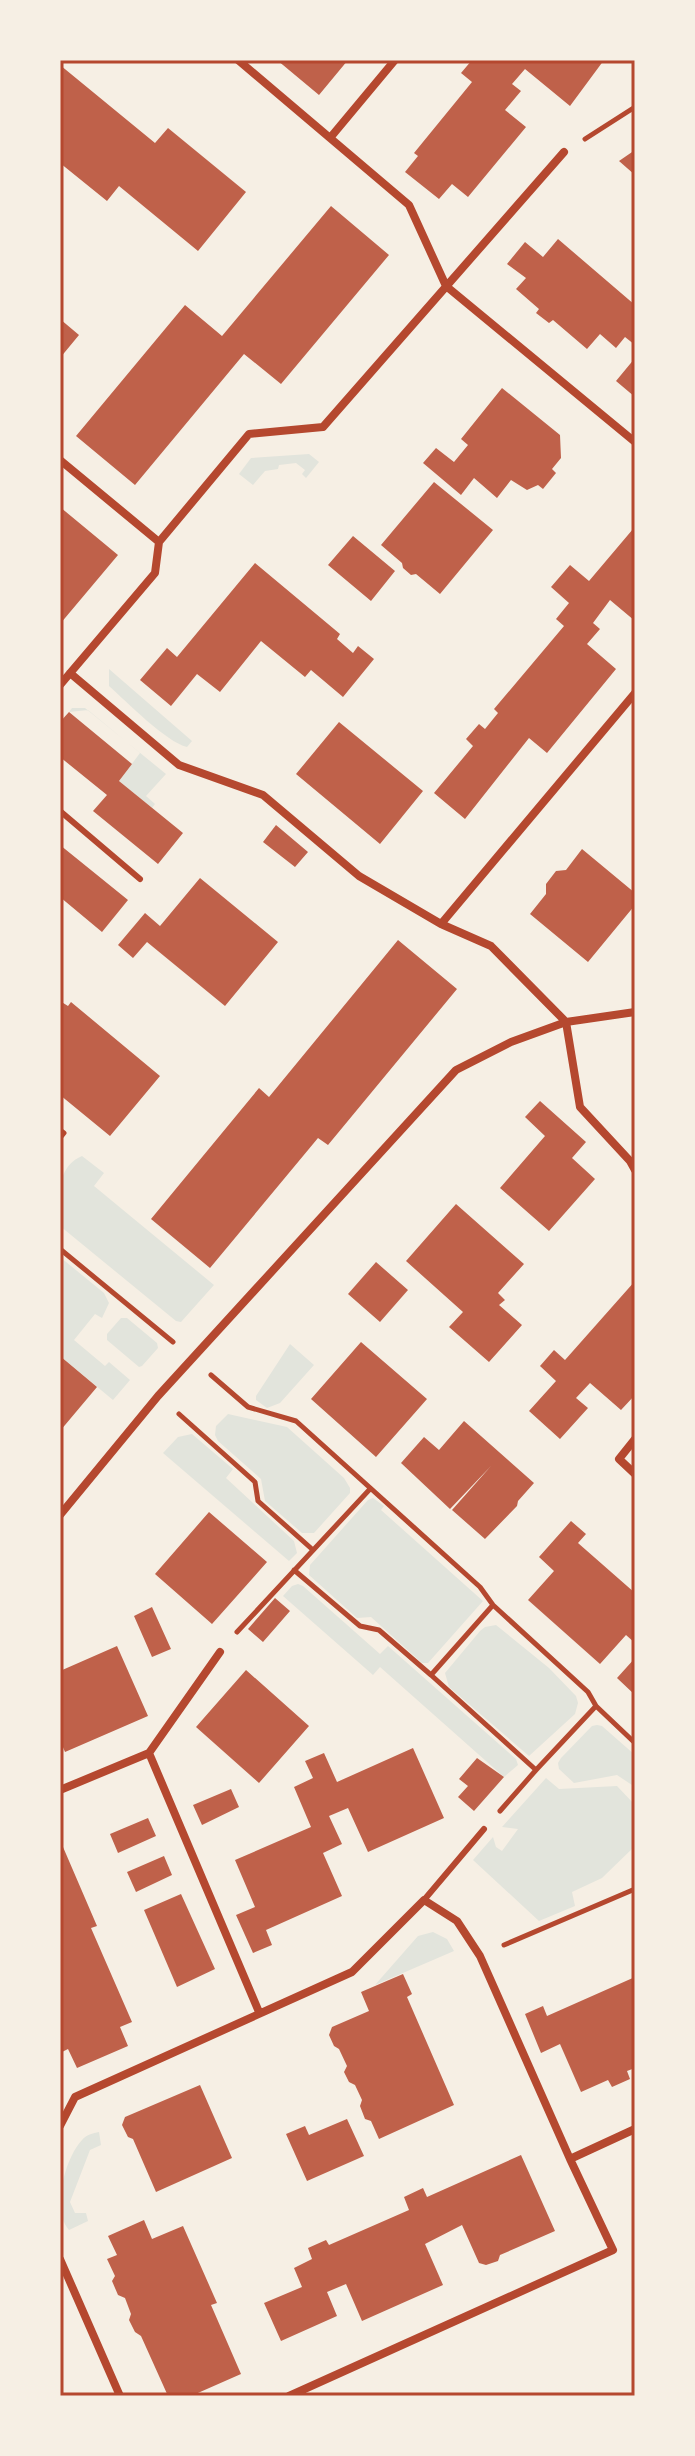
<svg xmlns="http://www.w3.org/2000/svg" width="695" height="2456" viewBox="0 0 695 2456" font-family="'Fira Sans',sans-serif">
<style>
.green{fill:#e2e4dc}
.building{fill:#bf614a}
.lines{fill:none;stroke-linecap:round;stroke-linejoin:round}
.path{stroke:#b5482f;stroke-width:5}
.service{stroke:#b5482f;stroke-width:6}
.minor{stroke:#b5482f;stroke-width:8}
.neatline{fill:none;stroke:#b5482f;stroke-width:3}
</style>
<rect width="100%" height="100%" fill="#f6efe4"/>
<path class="green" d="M309 454 319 462 306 478 302 474 305 470 296 463 279 465 278 469 265 471 253 485 239 474 251 458Z
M109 669 192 741 187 747C166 742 127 702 109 686Z
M72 708H85L166 774 146 796 155 804 152 808 119 781 140 753 88 710 69 712Z
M82 1156 104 1173 94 1186 214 1285 181 1322 176 1321 60 1226C60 1201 54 1168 82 1156Z
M60 1257 104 1293 109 1303 102 1318 95 1314 74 1340 105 1366 109 1362 130 1380 113 1400 60 1356Z
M121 1318H127L157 1343 158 1348 142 1366 139 1367 107 1340V1334Z
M290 1344 314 1365 280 1403 267 1408 256 1400V1396Z
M228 1414 287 1427 344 1478 350 1488V1493L314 1533H302L265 1501 261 1479 218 1441 215 1435 216 1426Z
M192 1434 233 1469 226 1478 294 1541 297 1553 289 1561 163 1453 178 1437Z
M373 1498 384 1506 381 1510 483 1601 428 1663H422L371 1617 357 1618 309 1575 310 1565 368 1500Z
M298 1584 303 1586 380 1654 388 1646 516 1759 518 1765 504 1777 380 1667 373 1675 283 1596 292 1586Z
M496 1625 549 1668 576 1696 578 1703 575 1714 529 1756 449 1687 445 1673 480 1631 485 1627Z
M597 1725 602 1726 635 1755V1787L617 1775 574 1783 559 1769 558 1763 561 1758 592 1726Z
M546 1778 559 1789 617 1786 635 1805V1846L602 1878 572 1892 575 1906 539 1921 473 1860 493 1837 496 1847 502 1851 518 1829 502 1827Z
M433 1932 447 1939 454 1951 375 1985 418 1936Z
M99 2132 101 2145 90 2150 70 2202 75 2213H86L88 2221 69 2230C51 2210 65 2158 82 2140 86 2135 93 2133 99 2132Z"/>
<path class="building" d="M277 60H348L319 95Z
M472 60H604L570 106 525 69 512 84 521 91 505 110 526 127 468 197 452 184 439 199 405 172 418 156 414 153 472 82 461 73Z
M60 65 155 143 168 128 246 192 198 251 119 186 107 201 60 163Z
M635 150V175L619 161Z
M331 206 389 255 281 384 244 354 135 485 76 436 185 305 222 336Z
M558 239 635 305V345L625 337 616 348 600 334 587 349 553 320 549 323 536 313 539 309 516 289 526 278 507 264 525 242 543 257Z
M60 319 79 335 60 358Z
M635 358V397L616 381Z
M502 388 560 435 561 458 552 469 556 473 543 489 538 485 527 490 511 480 497 498 474 478 461 495 423 463 436 448 454 462 468 445 461 439Z
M434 482 493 530 440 594 416 574 411 575 403 568 402 563 381 545Z
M60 507 118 555 60 624Z
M633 529 635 531V621L610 600 593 623 600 629 587 644 616 669 547 753 529 738 465 819 434 793 473 746 466 739 479 724 485 729 498 713 494 709 564 626 556 619 569 603 551 587 570 565 589 581Z
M353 536 395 571 371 601 328 565Z
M255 563 340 634 337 639 353 653 358 646 374 659 343 697 311 670 305 677 261 641 220 692 197 674 171 706 140 680 167 648 177 657Z
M69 712 132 764 119 781 183 833 158 864 93 811 107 795 60 757V722Z
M339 722 423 791 380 844 296 774Z
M276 825 308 852 295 867 263 842Z
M60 845 128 900 102 932 60 897Z
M582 849 635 893V905L588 962 530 914 546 894V884L556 871 566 870Z
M200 878 278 942 225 1006 147 942 133 958 118 945 145 913 160 926Z
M398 940 457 989 328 1145 318 1138 210 1268 151 1219 259 1088 269 1097Z
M60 1001 68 1006 71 1002 160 1076 110 1136 60 1095Z
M540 1101 586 1142 572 1158 595 1179 549 1231 500 1188 545 1136 525 1117Z
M456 1204 524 1264 498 1293 505 1300 499 1305 522 1325 489 1362 449 1327 463 1312 406 1261Z
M376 1262 408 1290 380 1322 348 1294Z
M635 1281V1395L621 1410 590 1383 576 1398 588 1408 560 1439 529 1411 556 1381 540 1366 554 1350 565 1360Z
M361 1342 427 1399 376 1457 311 1399Z
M60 1356 97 1387 60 1431Z
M464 1421 534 1483 518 1501 517 1506 485 1539 452 1510 491 1466 450 1509 401 1463 424 1437 439 1450Z
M209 1512 267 1562 212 1624 155 1574Z
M571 1521 586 1534 578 1543 635 1593V1643L626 1635 600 1664 528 1600 554 1571 539 1557Z
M275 1598 290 1611 263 1642 248 1629Z
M152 1607 171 1649 152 1657 134 1616Z
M117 1646 148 1716 65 1752 60 1740V1671Z
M635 1658V1695L617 1678Z
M246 1670 309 1726 259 1783 196 1727Z
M413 1748 444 1818 368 1852 348 1808 329 1816 342 1844 323 1853 342 1896 266 1930 272 1945 253 1953 236 1915 255 1907 235 1860 311 1827 294 1787 313 1778 305 1761 324 1753 337 1782Z
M477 1758 504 1777 474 1811 458 1797 468 1786 459 1779Z
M231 1789 239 1807 202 1825 193 1805Z
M148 1818 156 1836 118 1853 110 1834Z
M60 1840 97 1926 91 1928 132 2022 120 2027 128 2046 77 2068 68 2049 60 2053Z
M164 1856 172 1875 136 1892 127 1872Z
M181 1894 215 1969 177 1987 144 1910Z
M403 1974 412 1994 407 1997 454 2105 379 2139 371 2121 365 2119 360 2106 362 2100 355 2085 349 2082 344 2072 347 2066 339 2049 334 2046 329 2035 332 2027 369 2011 361 1992Z
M635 1977V2068L627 2071 630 2079 612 2087 608 2080 581 2092 560 2044 541 2053 525 2014 543 2006 547 2016Z
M200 2085 232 2158 156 2192 133 2139 128 2137 122 2125 125 2117Z
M347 2119 364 2156 307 2181 286 2134 305 2126 309 2135Z
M521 2155 555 2231 500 2255 498 2261 486 2265 479 2263 462 2225 425 2244 443 2285 362 2321 346 2284 327 2292 337 2316 281 2341 264 2303 302 2287 294 2268 312 2259 308 2248 326 2240 329 2245 409 2210 404 2197 423 2188 427 2197Z
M144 2220 152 2239 183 2226 217 2303 211 2305 241 2374 191 2396H168L141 2336 135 2332 129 2320 131 2314 125 2298 118 2295 112 2281 115 2276 107 2259 117 2255 108 2236Z"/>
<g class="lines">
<path class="path" d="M585 139 635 107
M60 1130 64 1133 60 1138
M60 1249 173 1342
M211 1375 248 1407 296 1421 480 1587 493 1605 588 1692 596 1706 635 1743
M179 1414 255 1482 258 1501 313 1550
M294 1570 360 1626 379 1630 431 1675
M493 1605 431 1675 536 1770 500 1811
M237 1632 370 1489
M536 1770 596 1706
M504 1945 635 1889"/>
<path class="service" d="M60 811 140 879
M424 1900 484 1829"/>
<path class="minor" d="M238 60 409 205 446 286 635 442
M330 138 395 60
M60 460 159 542
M70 673 179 765 263 795 359 876 441 924 491 946 566 1022 580 1107 630 1161 635 1170
M60 685 155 573 159 542 249 434 323 427 564 152
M441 924 635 693
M635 1439 619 1459 635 1474
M60 1515 158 1396 456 1070 511 1042 566 1022 635 1012
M220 1652 149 1753 259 2012
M60 1790 149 1753
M60 2126 75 2097 352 1972 424 1900 457 1921 480 1956 570 2159
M60 2259 120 2396
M289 2396 613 2250 570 2159 635 2129"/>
</g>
<rect width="695" height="2456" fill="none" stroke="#f6efe4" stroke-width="124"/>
<rect x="62" y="62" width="571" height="2332" class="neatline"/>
</svg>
